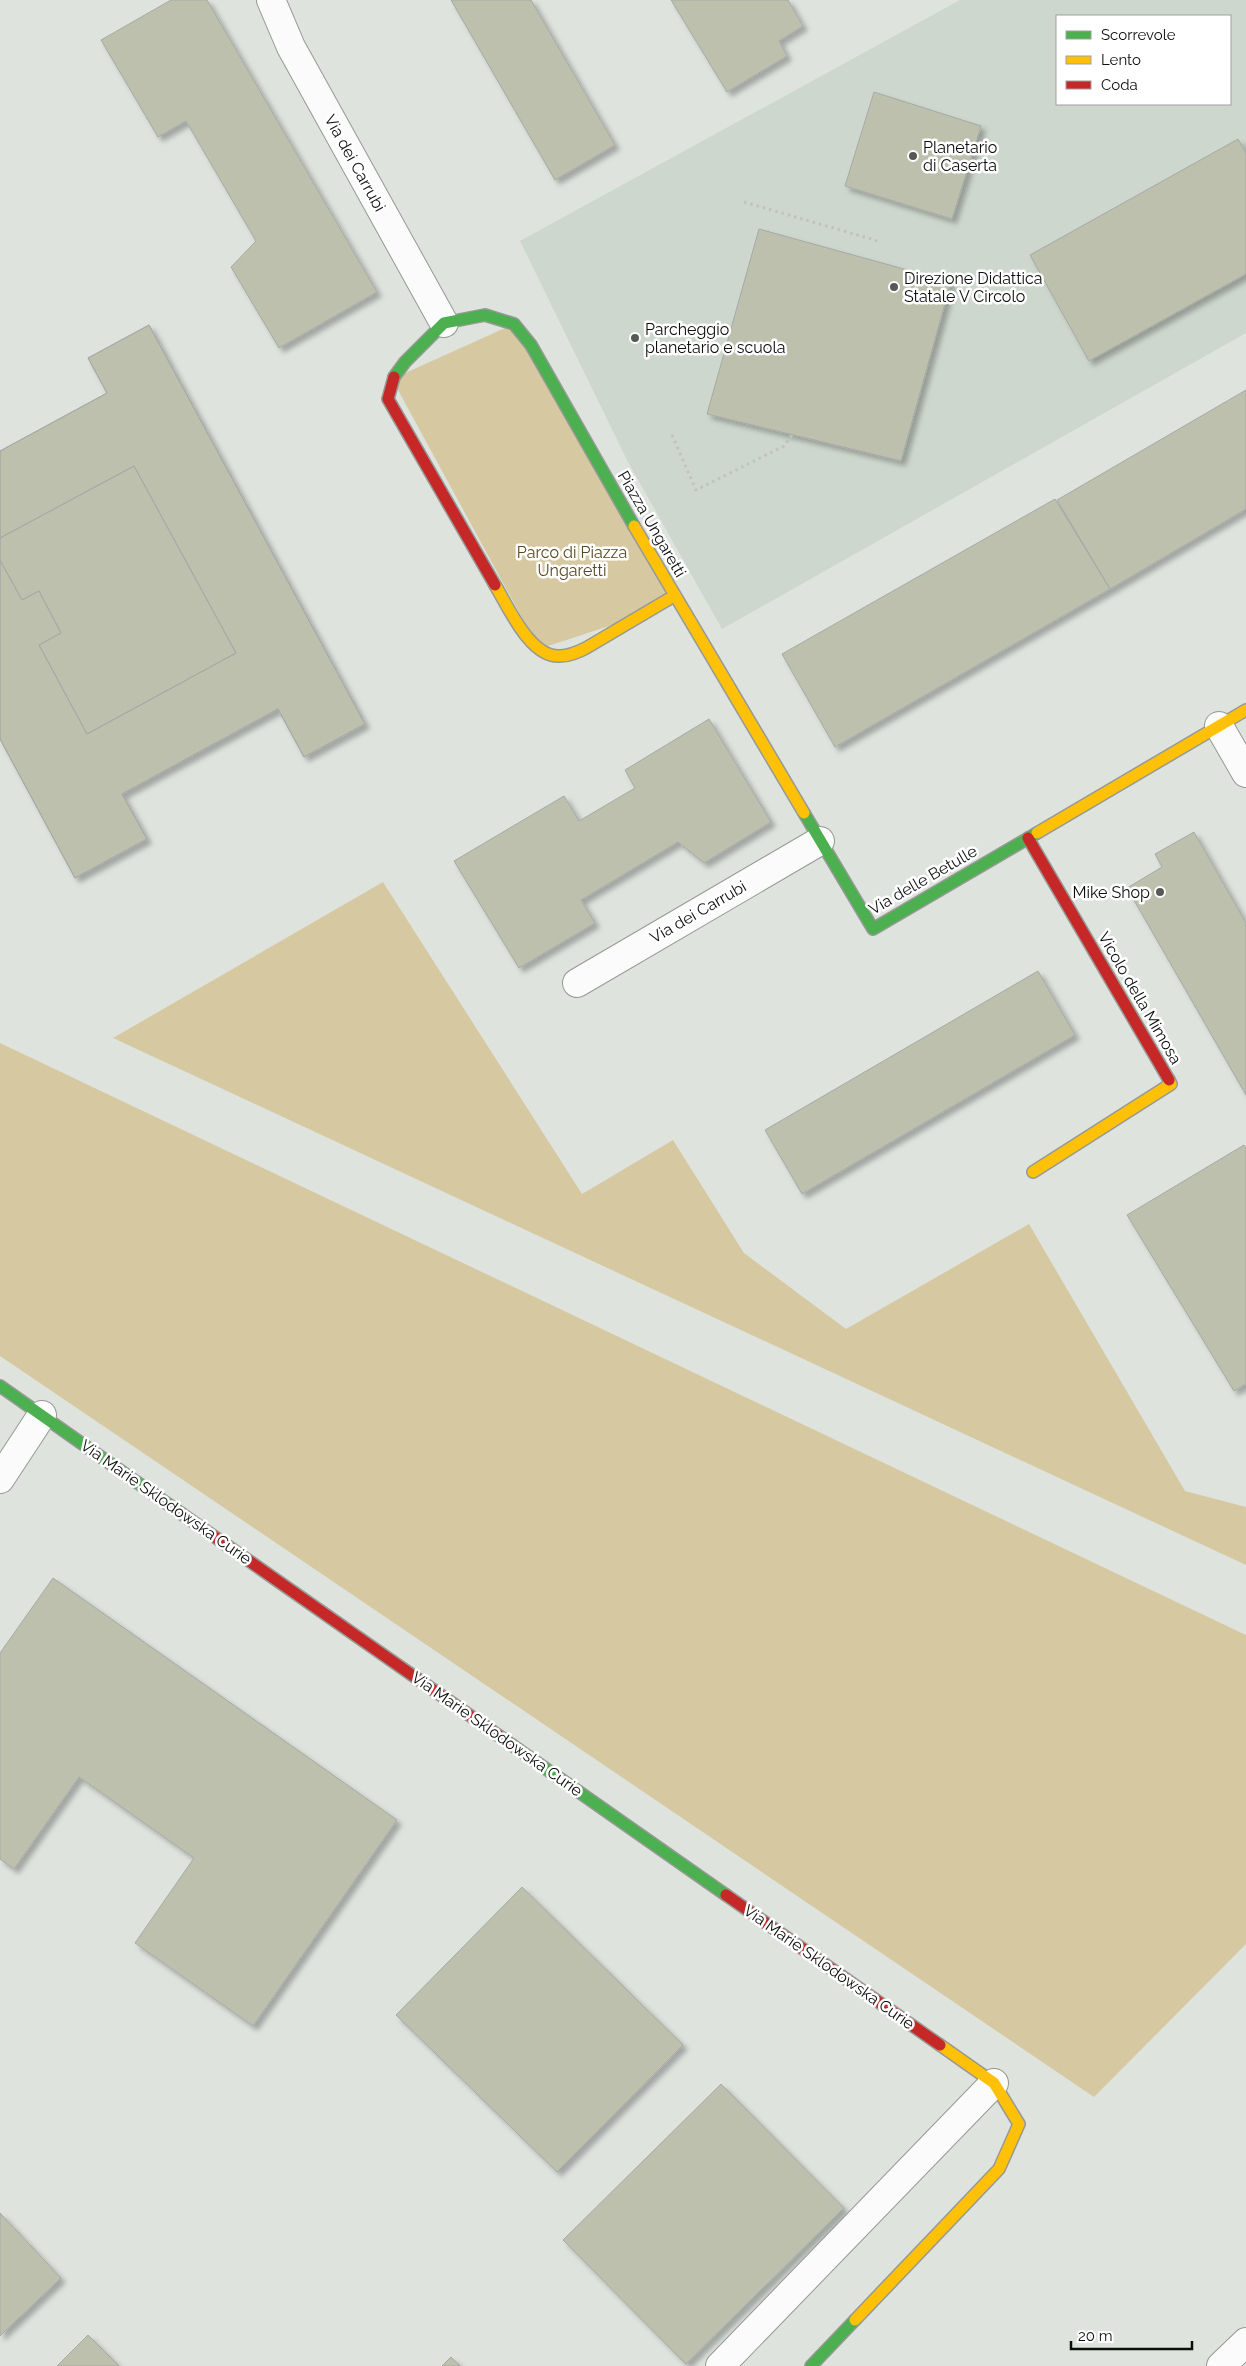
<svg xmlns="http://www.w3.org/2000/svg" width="1246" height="2366" viewBox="0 0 1246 2366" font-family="Raleway,sans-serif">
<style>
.built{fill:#cdd7cd;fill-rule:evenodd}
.green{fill:#d6c9a2}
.building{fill:#bcc0ac;stroke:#a7a9a6;filter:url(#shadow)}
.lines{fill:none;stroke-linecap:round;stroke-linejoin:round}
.street-casing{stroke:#969995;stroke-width:30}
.fast-casing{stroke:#969995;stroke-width:14}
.slow-casing{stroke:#969995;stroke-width:14}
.jam-casing{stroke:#969995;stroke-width:14}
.path{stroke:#c0c2c0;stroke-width:3;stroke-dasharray:2.5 4;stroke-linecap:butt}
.street{stroke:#fafbfa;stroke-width:28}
.fast{stroke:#4caf50;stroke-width:11}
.slow{stroke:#ffc107;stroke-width:11}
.jam{stroke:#c62828;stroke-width:11}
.poi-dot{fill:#565956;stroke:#fff;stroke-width:2}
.labels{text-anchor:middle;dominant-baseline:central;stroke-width:5;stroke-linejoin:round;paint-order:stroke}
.poi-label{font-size:16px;fill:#0c0e0c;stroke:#fff;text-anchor:start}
.street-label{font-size:16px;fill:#0c0e0c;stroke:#fff}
.park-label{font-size:16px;fill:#594923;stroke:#fff}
</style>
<defs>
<filter id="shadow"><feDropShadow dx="4.5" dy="4.5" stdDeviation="2.5" flood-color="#0004"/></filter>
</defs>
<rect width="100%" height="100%" fill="#dee3de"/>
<path class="built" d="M960 0H1246V333L722 629 628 462 520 241ZM1057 16H1230V104H1057Z"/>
<path class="green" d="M514 324 679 603 539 649 392 379Z
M383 882 582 1194 673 1140 744 1253 846 1329 1029 1224 1185 1491 1246 1507V1565L113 1038Z
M0 1043 1246 1635V1944L1094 2097 0 1356Z"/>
<path class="building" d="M171 0H207L377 292 279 348 231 267 256 241 186 121 158 137 101 40Z
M451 0H531L615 145 555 180Z
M671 0H788L803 26 779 41 787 56 727 92Z
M874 92 981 126 952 219 845 186Z
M1238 139 1246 153V274L1089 361 1030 255Z
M759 229 951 282 901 461 707 414Z
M149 325 365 724 304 757 278 709 122 794 147 839 75 878 0 739V560L22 600 39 591 61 633 39 645 87 734 236 653 134 466 0 538V451L107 393 88 358Z
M149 325 365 724 304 757 278 709 122 794 147 839 75 878 0 739V451L107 393 88 358Z
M1246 390V509L1110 589 1057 500Z
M134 466 236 653 87 734 39 645 61 633 39 591 22 600 0 560V538Z
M1055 499 1110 589 835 747 782 654Z
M709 719 771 822 704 863 678 842 581 900 595 923 519 968 454 861 564 796 579 821 635 788 625 770Z
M1194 832 1246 923V1095L1127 888 1162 867 1155 854Z
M1038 971 1075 1035 802 1194 765 1130Z
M1244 1145 1246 1148V1384L1234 1391 1127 1215Z
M53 1578 397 1820 253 2026 135 1943 194 1858 79 1777 14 1869 0 1859V1653Z
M522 1887 683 2045 557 2172 396 2015Z
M721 2084 844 2208 686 2364 563 2240Z
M0 2213 61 2278 0 2336Z
M88 2335 119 2366H57Z
M451 2357 460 2366H442Z"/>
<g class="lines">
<g class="street-casing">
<path id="street" d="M271 0 291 47 444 323
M1219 726 1246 773
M577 983 820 841
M0 1479 42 1415
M720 2366 994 2083
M1221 2366 1246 2342"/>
</g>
<g class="fast-casing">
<path id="fast" d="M394 377 405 362 444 323 485 315 514 324 531 345 634 526
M804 813 873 929 1037 833
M0 1386 182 1514
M512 1745 726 1895
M811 2366 855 2320"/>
</g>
<g class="slow-casing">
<path id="slow" d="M634 526 804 813
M495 585C508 606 530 658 560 656 570 656 578 652 586 648L674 596
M1037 833 1246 710
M1033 1172 1171 1084 1169 1080
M855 2320 999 2169 1019 2124 994 2083 940 2045"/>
</g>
<g class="jam-casing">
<path id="jam" d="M394 377 388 399 495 585
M1028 838 1169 1080
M182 1514 512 1745
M726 1895 940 2045"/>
</g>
<path class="path" d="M744 202 878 241
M672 435 696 490 784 446 792 435"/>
<use href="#street" class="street"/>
<use href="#fast" class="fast"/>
<use href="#slow" class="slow"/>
<use href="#jam" class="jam"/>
</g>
<g class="poi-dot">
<circle cx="913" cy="156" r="5"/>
<circle cx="894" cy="287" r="5"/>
<circle cx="635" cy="338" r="5"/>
<circle cx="1160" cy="892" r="5"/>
</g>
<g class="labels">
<g class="poi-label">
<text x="923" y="147">Planetario<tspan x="923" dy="18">di Caserta</tspan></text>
<text x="904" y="278">Direzione Didattica<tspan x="904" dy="18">Statale V Circolo</tspan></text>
<text x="645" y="329">Parcheggio<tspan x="645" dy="18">planetario e scuola</tspan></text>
<text x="1150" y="892" text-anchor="end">Mike Shop</text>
</g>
<g class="street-label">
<text transform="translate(355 163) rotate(61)">Via dei Carrubi</text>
<text transform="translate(652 524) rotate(60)">Piazza Ungaretti</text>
<text transform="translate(923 880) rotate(-30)">Via delle Betulle</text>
<text transform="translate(698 912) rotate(-30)">Via dei Carrubi</text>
<text transform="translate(1140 998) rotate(60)">Vicolo della Mimosa</text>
<text transform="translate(166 1502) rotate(35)">Via Marie Sklodowska Curie</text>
<text transform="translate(497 1734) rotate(35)">Via Marie Sklodowska Curie</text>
<text transform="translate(829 1967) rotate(35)">Via Marie Sklodowska Curie</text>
</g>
<g class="park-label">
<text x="572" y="552">Parco di Piazza<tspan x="572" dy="18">Ungaretti</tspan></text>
</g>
</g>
<rect x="1056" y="15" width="175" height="90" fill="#ffffff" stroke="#9e9f9e"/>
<rect x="1066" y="31" width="25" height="8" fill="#4caf50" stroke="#9e9f9e"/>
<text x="1101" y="40" font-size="15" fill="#0c0e0c">Scorrevole</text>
<rect x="1066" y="56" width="25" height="8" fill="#ffc107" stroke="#9e9f9e"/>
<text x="1101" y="65" font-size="15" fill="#0c0e0c">Lento</text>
<rect x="1066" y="81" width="25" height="8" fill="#c62828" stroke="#9e9f9e"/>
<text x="1101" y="90" font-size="15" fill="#0c0e0c">Coda</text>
<path d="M1071 2341v8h121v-8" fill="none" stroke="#0c0e0c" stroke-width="2.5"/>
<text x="1078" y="2341" font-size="15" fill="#0c0e0c" stroke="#ffffff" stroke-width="4" paint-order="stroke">20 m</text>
</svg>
